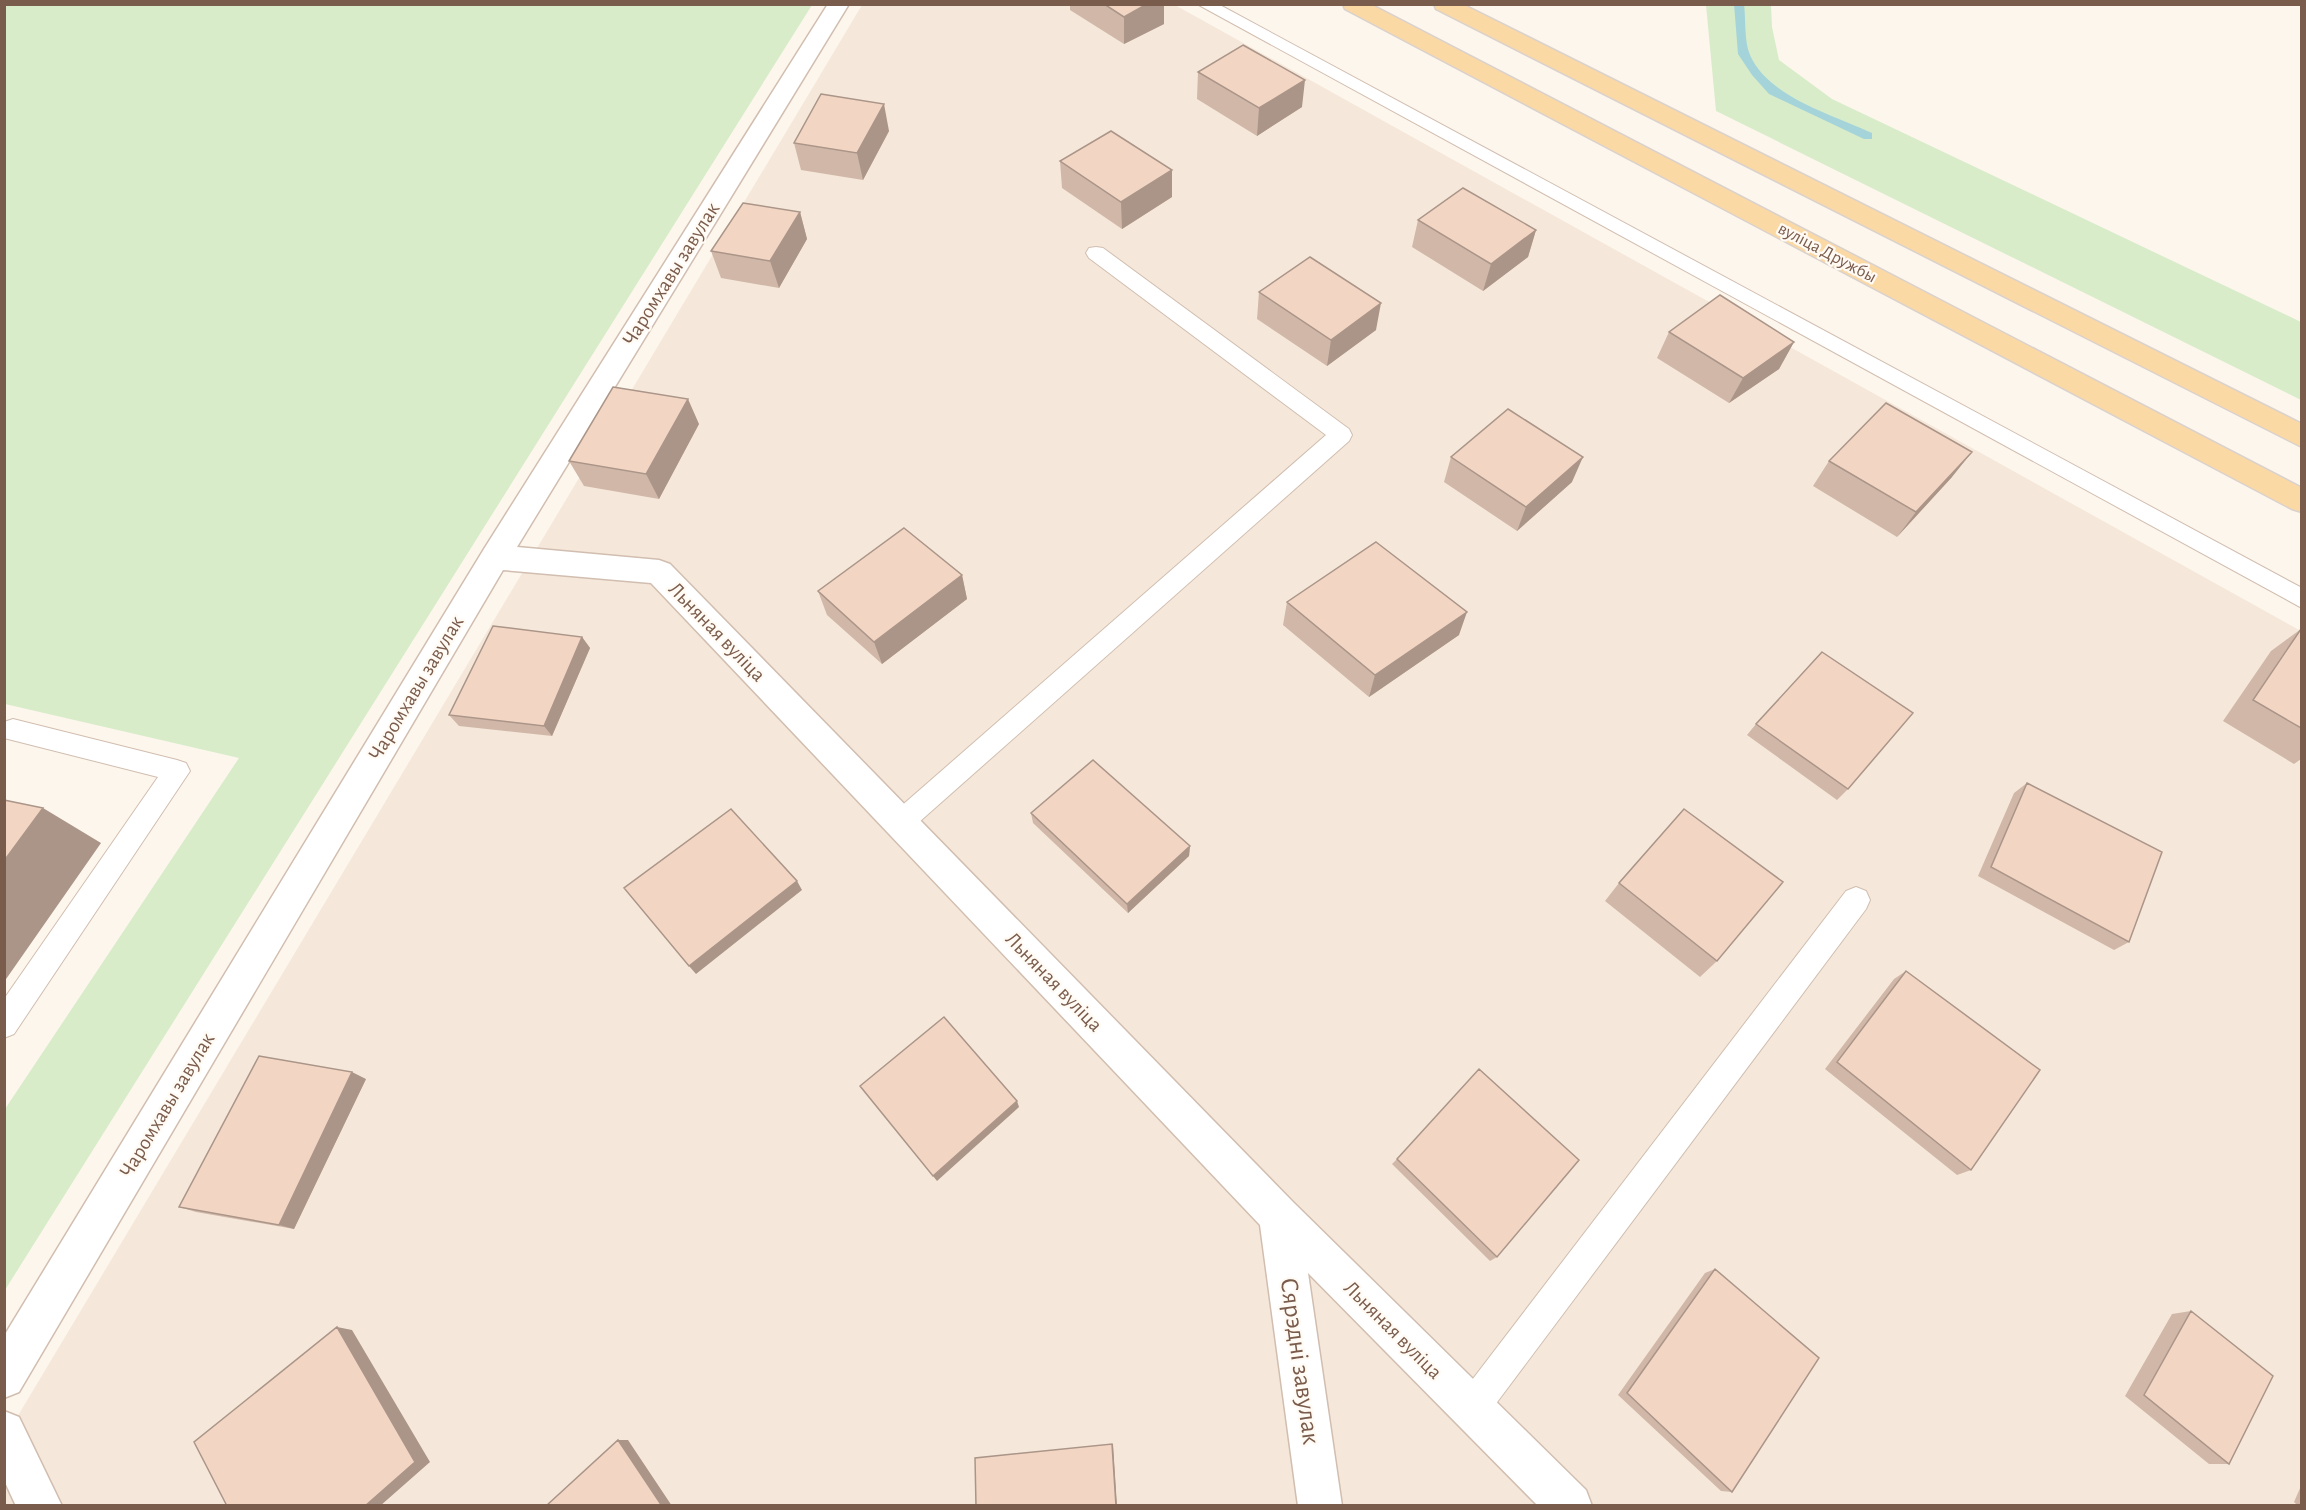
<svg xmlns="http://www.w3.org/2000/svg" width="2306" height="1510" viewBox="0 0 2306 1510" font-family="'Alegreya Sans',sans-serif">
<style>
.residential{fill:#f5e8da}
.green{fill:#d8ecc9}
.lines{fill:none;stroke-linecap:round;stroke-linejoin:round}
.stream{fill:#a5d3da;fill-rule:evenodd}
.lane-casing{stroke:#d1beb0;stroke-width:2}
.street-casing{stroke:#d1beb0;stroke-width:3}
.primary-casing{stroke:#dad1cd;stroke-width:3}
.lane{fill:#fff;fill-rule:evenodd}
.street{fill:#fff;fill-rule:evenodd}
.primary{fill:#fbd9a5;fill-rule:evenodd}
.wall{fill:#d1b7a8}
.shaded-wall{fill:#aa9588}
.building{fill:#f3d5c3;stroke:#aa9588;stroke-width:1.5}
.labels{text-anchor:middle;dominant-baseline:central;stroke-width:4.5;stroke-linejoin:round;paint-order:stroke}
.far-street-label{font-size:18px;fill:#7a5c4d;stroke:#fffaf3}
.street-label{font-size:21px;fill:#7a5c4d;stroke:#fffaf3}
.near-street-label{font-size:26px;fill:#7a5c4d;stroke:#fffaf3}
</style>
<rect width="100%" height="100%" fill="#fdf6ec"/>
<path class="residential" d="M862 5H1175L2301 631V1505L5 1506 4 1439Z"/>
<path class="green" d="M5 4 812 5 5 1290V1109L239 758 5 704Z
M1706 5H1771L1772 27 1779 60 1832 99 2301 322V400L1716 111Z"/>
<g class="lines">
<path class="stream" d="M1734 4H1744C1746 20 1744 41 1750 55 1768 97 1833 115 1872 133V139H1864L1769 94 1752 75 1738 54Z"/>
<g class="lane-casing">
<path id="lane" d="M1197 4H1218L2302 588V608Z
M1096 247 1103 248 1349 429 1352 435 1349 441 909 831 900 835 891 831 887 823 891 815 1326 435 1089 258 1086 253 1089 248Z
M13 719 177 760 186 763 190 771 14 1034 4 1038V999L158 777 4 738V722Z
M1856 887 1866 891 1870 900 1866 909 1483 1421 1471 1426 1459 1421 1454 1409 1459 1397 1846 891Z"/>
</g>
<g class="street-casing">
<path id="street" d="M828 4H849L517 547 659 560 670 564 1293 1202 1586 1490 1592 1506H1538L1308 1273 1342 1506H1298L1260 1225 651 583 503 570 19 1392 4 1398V1336L484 549Z
M4 1411 19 1417 62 1506H16L4 1480Z"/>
</g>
<g class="primary-casing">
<path id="primary" d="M1343 4H1370L2302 488V512L2292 509 1345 9Z
M1434 4H1462L2302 424V447L1436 9Z"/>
</g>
<use href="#lane" class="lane"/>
<use href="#street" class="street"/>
<use href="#primary" class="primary"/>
</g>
<path class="wall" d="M1070 4H1164V24L1124 44 1070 10Z
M1198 72 1302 107 1257 136 1197 99Z
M889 131 863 180 801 170 794 143Z
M1060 161 1172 170V197L1122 229 1062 188Z
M800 212 807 239 779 288 721 278 711 251Z
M1418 220 1536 230 1528 257 1483 291 1412 247Z
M1259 292 1376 330 1327 366 1257 319Z
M1669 332 1794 342 1779 369 1729 403 1657 358Z
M699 424 659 499 584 486 569 461Z
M1451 457 1572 482 1517 531 1444 482Z
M1829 461 1952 477 1897 537 1813 486Z
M962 575 967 599 882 664 827 615 818 591Z
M1287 602 1459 635 1369 697 1283 625Z
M2301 629V759L2294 764 2223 721 2271 651Z
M582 637 590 648 552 736 459 726 449 715Z
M1756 724 1848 789 1837 800 1747 735Z
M2027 783 2129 942 2114 950 1978 876 2014 793Z
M1031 813 1190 846 1189 856 1128 913 1033 823Z
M1619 883 1717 961 1700 977 1605 901Z
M1906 971 1971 1170 1957 1175 1825 1069 1894 979Z
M366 1079 294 1229 196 1212 179 1207Z
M1397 1159 1497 1257 1490 1261 1392 1164Z
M1715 1269 1732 1492 1721 1491 1618 1395 1705 1273Z
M2191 1311 2229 1464H2209L2125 1396 2172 1314Z
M2301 1486V1506H2298L2294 1502Z"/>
<path class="shaded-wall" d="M1147 4H1164V24L1124 44V17Z
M1305 80 1302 107 1257 136 1259 108Z
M884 104 889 131 863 180 857 153Z
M1172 170V197L1122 229 1121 202Z
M800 212 807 239 779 288 770 261Z
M1536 230 1528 257 1483 291 1491 264Z
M1381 303 1376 330 1327 366 1331 340Z
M1794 342 1779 369 1729 403 1743 378Z
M688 399 699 424 659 499 646 474Z
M1972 452 1952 477 1897 537 1916 512Z
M1583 457 1572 482 1517 531 1526 507Z
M962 575 967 599 882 664 874 642Z
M1467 612 1459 635 1369 697 1375 675Z
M582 637 590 648 552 736 544 726Z
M43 808 101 843 4 982V861Z
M1190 846 1189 856 1128 913 1127 904Z
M797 881 802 890 696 974 689 966Z
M352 1072 366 1079 294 1229 279 1225Z
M1017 1101 1019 1107 937 1181 933 1176Z
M337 1327 352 1330 430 1462 380 1506H365Z
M618 1440H628L672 1506H662Z
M1112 1444H1113L1117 1506H1116Z"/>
<path class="building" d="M1104 4H1147L1124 17Z
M1243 45 1305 80 1259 108 1198 72Z
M821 94 884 104 857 153 794 143Z
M1111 131 1172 170 1121 202 1060 161Z
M1463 188 1536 230 1491 264 1418 220Z
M743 203 800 212 770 261 711 251Z
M1310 257 1381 303 1331 340 1259 292Z
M1720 295 1794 342 1743 378 1669 332Z
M613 387 688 399 646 474 569 461Z
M1886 403 1972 452 1916 512 1829 461Z
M1508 409 1583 457 1526 507 1451 457Z
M904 528 962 575 874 642 818 591Z
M1376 542 1467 612 1375 675 1287 602Z
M493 626 582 637 544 726 449 715Z
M2301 629V728L2253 700Z
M1822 652 1913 713 1848 789 1756 724Z
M1093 760 1190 846 1127 904 1031 813Z
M2027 783 2162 852 2129 942 1991 867Z
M4 800 43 808 4 861Z
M731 809 797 881 689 966 624 888Z
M1684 809 1783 882 1717 961 1619 883Z
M1906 971 2040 1070 1971 1170 1837 1062Z
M944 1017 1017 1101 933 1176 860 1086Z
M259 1056 352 1072 279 1225 179 1207Z
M1479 1069 1579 1160 1497 1257 1397 1159Z
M1715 1269 1819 1358 1732 1492 1627 1393Z
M2191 1311 2273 1376 2229 1464 2144 1395Z
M337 1327 415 1462 365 1506H227L194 1442Z
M618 1440 662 1506H546Z
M1112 1444 1116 1506H976L975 1458Z"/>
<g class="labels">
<g class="far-street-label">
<text transform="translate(1827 253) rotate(28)">вуліца Дружбы</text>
</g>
<g class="street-label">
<text transform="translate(671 274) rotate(-58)">Чаромхавы завулак</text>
<text transform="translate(717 632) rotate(46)">Льняная вуліца</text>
<text transform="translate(416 688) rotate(-59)">Чаромхавы завулак</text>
<text transform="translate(1054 982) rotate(46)">Льняная вуліца</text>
<text transform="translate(167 1105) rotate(-59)">Чаромхавы завулак</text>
<text transform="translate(1393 1330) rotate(45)">Льняная вуліца</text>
</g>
<g class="near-street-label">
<text transform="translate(1300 1361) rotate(82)">Сярэдні завулак</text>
</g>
</g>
<rect width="2306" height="1510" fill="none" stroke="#7a5c4d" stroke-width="12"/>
</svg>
